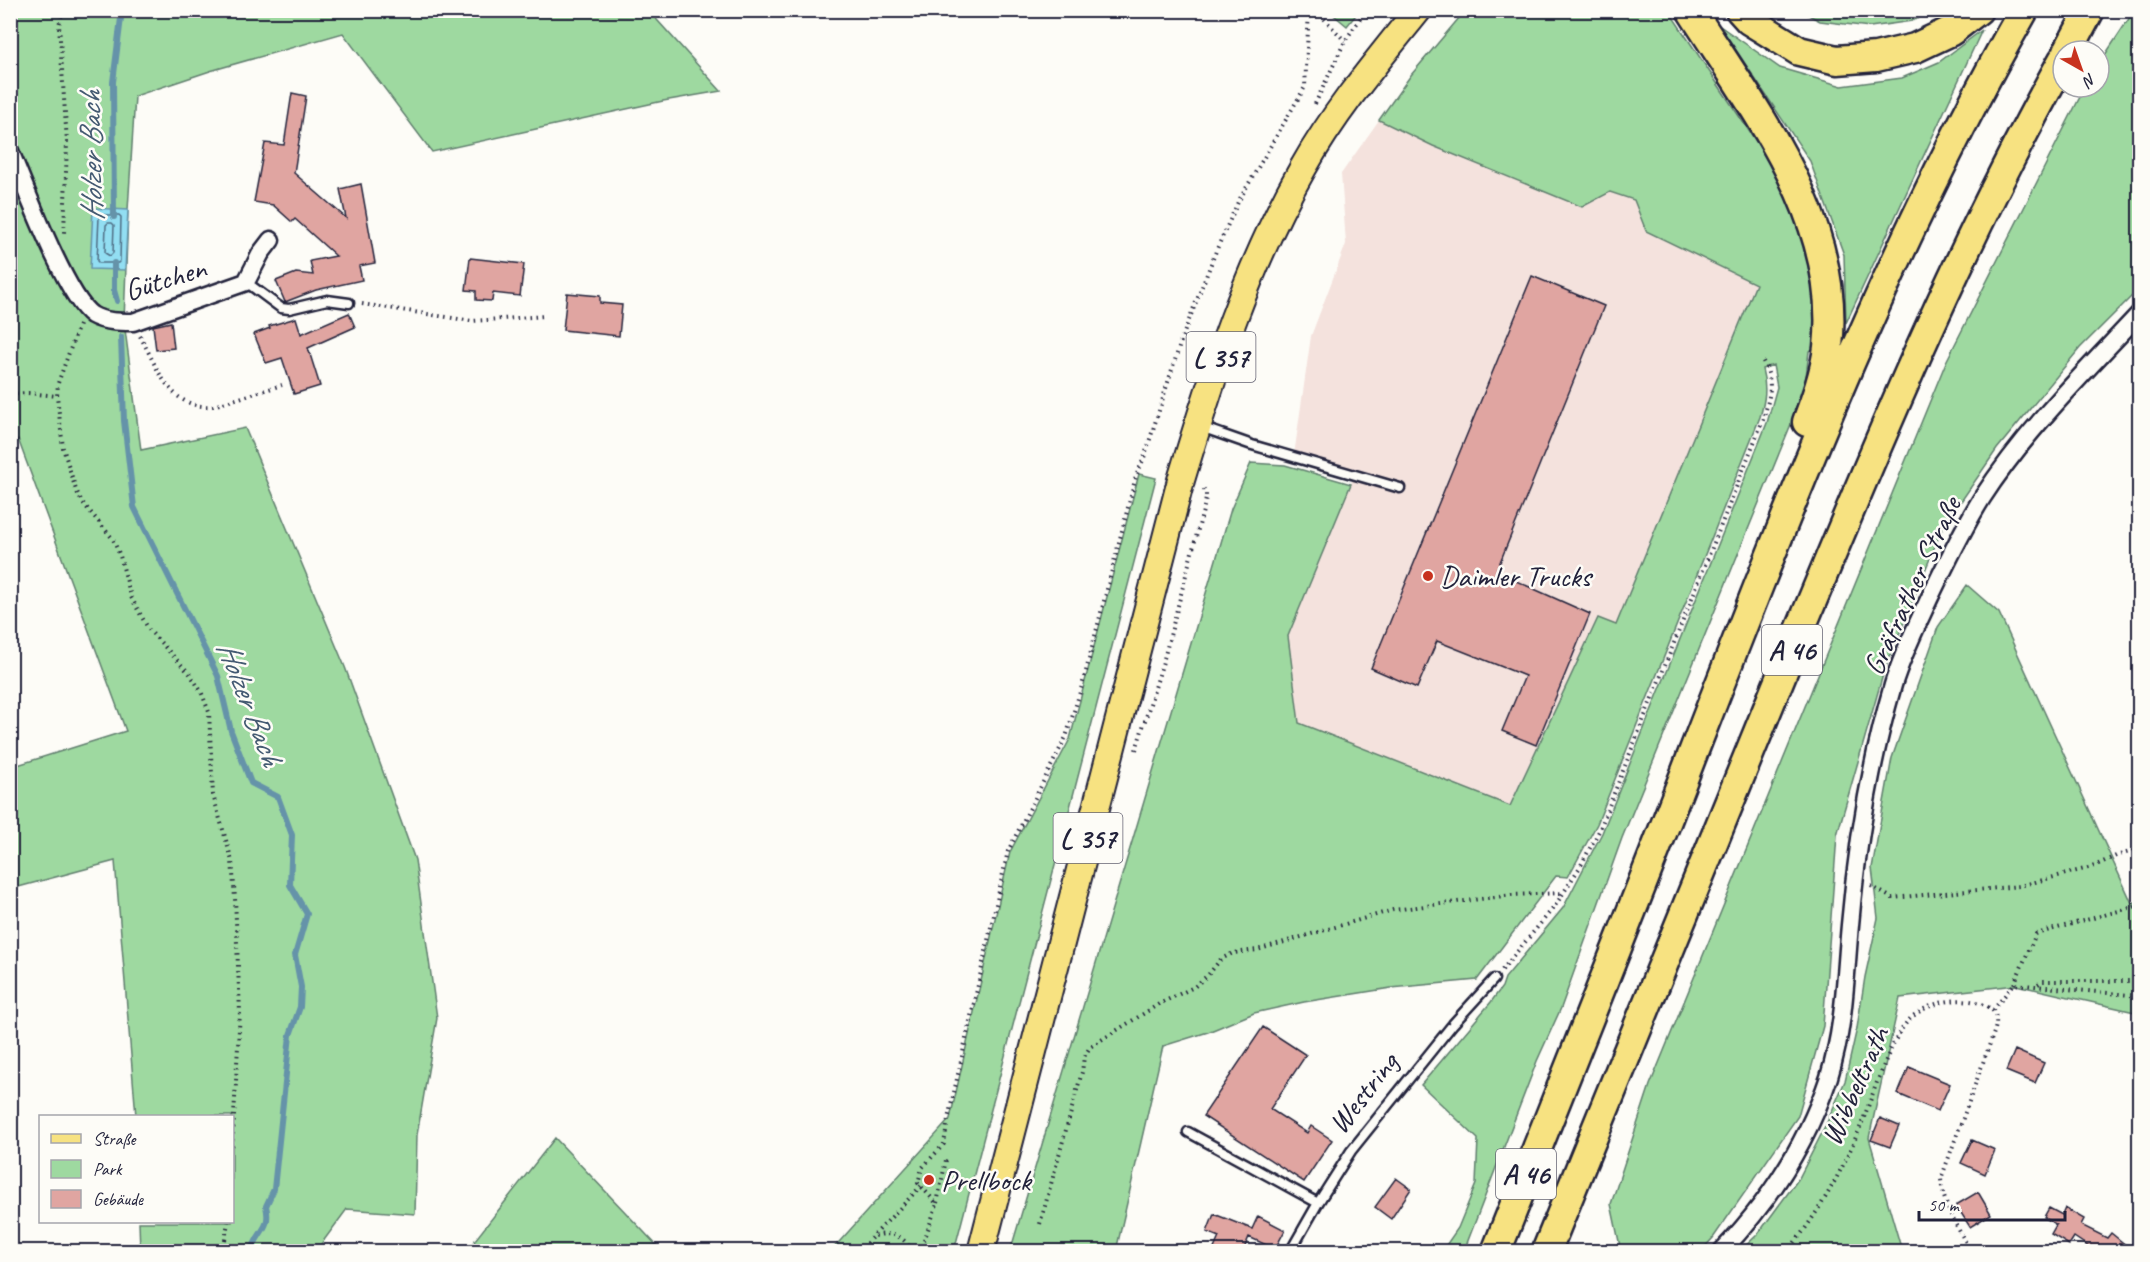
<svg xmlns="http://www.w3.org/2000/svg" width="2150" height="1262" viewBox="0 0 2150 1262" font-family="Caveat,sans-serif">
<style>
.built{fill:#f4e2dd}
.green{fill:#9ed9a0;stroke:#607e6e;stroke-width:1.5}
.water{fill:#92def2;stroke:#6593a9;stroke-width:1.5}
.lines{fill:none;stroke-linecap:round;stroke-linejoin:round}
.shore{stroke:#4f6d84;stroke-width:1.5}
.stream{stroke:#6593a9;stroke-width:6}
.building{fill:#e0a5a1;stroke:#22223b;stroke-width:1.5}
.service-casing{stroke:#22223b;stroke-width:13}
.minor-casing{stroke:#22223b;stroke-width:21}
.primary-casing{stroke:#22223b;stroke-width:30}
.motorway-casing{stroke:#22223b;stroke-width:33}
.path{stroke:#22223b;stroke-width:4;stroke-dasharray:1.5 4.5;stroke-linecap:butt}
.service{stroke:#fdfcf7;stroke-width:8}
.minor{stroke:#fdfcf7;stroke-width:16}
.primary{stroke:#f7e281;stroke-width:26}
.motorway{stroke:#f7e281;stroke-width:28}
.poi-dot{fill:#c8321e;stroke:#fdfcf7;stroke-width:2}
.labels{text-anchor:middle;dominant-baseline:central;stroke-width:5;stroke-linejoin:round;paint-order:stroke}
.shield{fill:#fdfcf7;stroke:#646373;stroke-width:1.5}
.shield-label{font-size:28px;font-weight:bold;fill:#22223b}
.street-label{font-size:30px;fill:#22223b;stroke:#fdfcf7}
.poi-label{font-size:30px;fill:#22223b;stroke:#fdfcf7;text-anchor:start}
.water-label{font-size:32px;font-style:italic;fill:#445a72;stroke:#fdfcf7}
</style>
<rect width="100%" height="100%" fill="#fdfcf7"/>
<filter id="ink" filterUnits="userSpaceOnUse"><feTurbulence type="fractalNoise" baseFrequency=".0167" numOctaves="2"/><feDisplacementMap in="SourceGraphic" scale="12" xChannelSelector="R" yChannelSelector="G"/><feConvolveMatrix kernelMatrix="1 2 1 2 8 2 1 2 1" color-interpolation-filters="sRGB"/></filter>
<g filter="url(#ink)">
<path class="built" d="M1379 120 1433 146 1582 206 1610 192 1634 200 1646 231 1756 284 1616 625 1598 618 1510 806 1299 723 1288 636 1355 474 1294 455 1311 336 1346 244 1341 174Z"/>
<path class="green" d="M10 11H649L721 91 663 101 432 152 343 33 210 71 135 96 128 210 124 322 141 450 245 428 345 667 415 860 437 1018 417 1135 415 1214 347 1209 316 1251H140L139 1222H232V1116H136L115 861 11 889V767L126 731 18 439 11 442Z
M1329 11H1359L1347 26Z
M1465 11H1669L1771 164 1794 207 1820 289 1817 348 1809 351 1806 377 1798 407 1622 838 1561 1008 1537 1061 1464 1251H1442L1458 1228 1476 1184 1478 1139 1421 1085 1491 1002 1502 987 1505 978 1563 908 1602 833 1767 423 1777 387 1773 365 1762 369C1767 387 1765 400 1760 417L1597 824 1568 877 1556 876 1477 980 1391 988 1304 1002 1254 1013 1208 1032 1163 1046 1116 1251 1010 1252 1231 509 1251 463 1285 465 1351 484 1288 636 1299 723 1510 806 1598 618 1616 625 1756 284 1646 231 1634 200 1610 192 1582 207 1433 146 1379 120 1411 75Z
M1801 11H1934L1912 21 1870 27 1820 21Z
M2134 11H2140L2139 289 2080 348 1997 449 1942 529 1884 671 1837 835 1823 1026 1798 1116 1713 1238 1701 1251H1621L1611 1204 1650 1085 1946 362 2085 87H2099V64Z
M1720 26 1780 68 1842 86 1902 78 1939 62 1982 30 1846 323 1844 255 1810 161Z
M1139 474 1156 478 954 1251H831L950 1119 1010 852 1070 739Z
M1967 585 1999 613 2132 903 2139 901V1013L2016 985 1900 998 1869 1138 1902 1251H1740L1758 1234 1799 1178 1825 1127 1845 1081 1857 1028 1865 977 1878 918 1872 868 1892 758 1938 627Z
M555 1138 662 1251H472L475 1240Z"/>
<path class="water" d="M93 208 128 210 125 270 90 269Z"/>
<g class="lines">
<path class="shore" d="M102 215H119L121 217 120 261 118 263H99L97 261 99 217Z
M108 223H112L114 225 113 253 110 256 105 253 106 225Z"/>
<path class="stream" d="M114 217 113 82 122 10
M114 263V290L117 301
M121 337 124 421 134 507 218 676 231 731 251 783 278 797 292 835 290 885 307 914 295 955 301 987 300 1007 290 1035 274 1189 266 1206C272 1230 256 1231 252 1252"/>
</g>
<path class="building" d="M292 93 306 96 294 173 346 218 340 189 361 184 375 263 359 266 362 280 316 290 285 302 276 281 296 273 313 275 310 261 336 256 295 219 292 222 273 205 254 202 265 143 284 145Z
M470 258 524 264 520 296 493 293 492 301 476 300V291L466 290Z
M1532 276 1604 306 1496 572 1590 614 1536 745 1502 731 1525 676 1437 641 1417 688 1371 668Z
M567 293 600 296V303L622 305 619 336 563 330Z
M349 313 355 327 308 348 320 386 294 394 282 358 266 363 254 334 270 328 269 326 296 318 301 334Z
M171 322 174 348 156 350 153 326Z
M1263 1027 1306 1055 1270 1109 1307 1133 1311 1126 1332 1140 1304 1182 1203 1116Z
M2015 1050 2044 1063 2035 1083 2006 1071Z
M1909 1067 1950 1084 1938 1111 1898 1094Z
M1880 1118 1899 1126 1890 1147 1871 1140Z
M1972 1140 1995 1150 1985 1174 1961 1163Z
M1396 1178 1411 1189 1391 1219 1375 1207Z
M1978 1192 1991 1214 1970 1227 1956 1205Z
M2049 1208 2062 1215 2065 1208 2084 1219 2081 1225 2107 1238 2111 1233 2133 1251H2095L2074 1237 2069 1245 2051 1234 2056 1225 2044 1217Z
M1214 1214 1252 1229 1258 1216 1285 1230 1275 1249 1249 1237 1243 1251H1213L1219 1237 1207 1232Z"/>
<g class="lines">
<g class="service-casing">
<path id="service" d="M246 282 281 308 289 309 327 300 349 303
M1201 427 1252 445 1400 488
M1188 1132 1318 1203
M1290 1252 1318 1203 1351 1151 1453 1024 1494 979"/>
</g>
<g class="minor-casing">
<path id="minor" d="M10 151C24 184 66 297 92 315 104 322 120 322 133 322L246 282 261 253 271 240
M1721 1252C1769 1202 1807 1143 1829 1077 1845 1025 1845 978 1850 925 1857 844 1870 764 1893 685 1902 655 1917 625 1930 597 1946 564 1962 530 1982 498 2026 430 2085 372 2140 313"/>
</g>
<g class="primary-casing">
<path id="primary" d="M981 1252 1181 480C1213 373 1247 266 1303 168 1335 111 1377 61 1418 10"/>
</g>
<g class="motorway-casing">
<path id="motorway" d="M1691 10C1755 111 1842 220 1828 347 1825 373 1816 398 1807 422
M1740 10 1749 20 1799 51 1837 60 1876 57 1915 48 1951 31 1978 10
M2068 51 2090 10
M1496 1252C1562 1085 1629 920 1693 753 1791 502 1890 244 2024 10
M1546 1252C1625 1058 1704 865 1783 671 1869 463 1954 256 2063 60"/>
</g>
<path class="path" d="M63 10 59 25 67 142 64 234
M1316 10 1345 41
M1315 104 1345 41 1366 10
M362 304 472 321 546 316
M79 325 58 383 57 396 63 448 76 490 82 502 113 539 120 556 131 597 149 630 190 674 201 691 209 712 213 795 232 861 235 898 240 1012 232 1150
M140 336C158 368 169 410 213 406L282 385
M10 394 28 393 57 396
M1136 750 1165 655 1206 499V492L1202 487
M1871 886 1892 898 2020 886 2092 867 2116 856 2140 849
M1502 970 1555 906 1580 867 1599 831 1763 420C1770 395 1775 381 1761 358
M2014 984 2036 934 2140 905
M2038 984 2043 981H2140
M1993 1010 2014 984 2140 996
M937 1203 946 1160
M1040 1224 1082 1072 1084 1057 1090 1047 1159 1004 1194 987 1208 975 1221 959 1233 953 1257 950 1393 910 1512 895 1564 893
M875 1236C891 1231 905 1236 912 1252
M223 1252 228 1222
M858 1252 921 1186
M920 1252 937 1204 918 1183 922 1168 944 1144 948 1119 1008 851 1066 737 1084 679 1136 476 1144 458 1182 338 1216 251 1238 202 1305 87 1309 10
M1787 1252C1818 1215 1843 1170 1861 1125 1872 1098 1889 1042 1908 1021 1925 1002 1965 993 1988 1007 1999 1013 1997 1025 1993 1035L1941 1179C1943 1207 1958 1227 1971 1252"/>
<use href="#service" class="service"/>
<use href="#minor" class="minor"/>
<use href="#primary" class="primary"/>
<use href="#motorway" class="motorway"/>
</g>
</g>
<g class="poi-dot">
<circle cx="1428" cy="576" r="6"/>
<circle cx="929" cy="1180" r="6"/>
</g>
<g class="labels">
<g class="shield">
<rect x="1186.5" y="332" width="69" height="50" rx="4.5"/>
<rect x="1762" y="625" width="60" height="50" rx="4.5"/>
<rect x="1053.5" y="813" width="69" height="50" rx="4.5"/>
<rect x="1496" y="1149" width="60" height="50" rx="4.5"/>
</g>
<g class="shield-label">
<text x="1221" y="357">L 357</text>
<text x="1792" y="650">A 46</text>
<text x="1088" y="838">L 357</text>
<text x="1526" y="1174">A 46</text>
</g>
<g class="street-label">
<text transform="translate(165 279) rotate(-17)">Gütchen</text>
<text transform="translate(1912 586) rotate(-65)">Gräfrather Straße</text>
<text transform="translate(1855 1086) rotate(-66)">Wibbeltrath</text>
<text transform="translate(1363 1093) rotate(-52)">Westring</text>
</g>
<g class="poi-label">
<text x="1440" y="576">Daimler Trucks</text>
<text x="941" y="1180">Prellbock</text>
</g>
<g class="water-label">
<text transform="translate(91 156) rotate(-91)">Holzer Bach</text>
<text transform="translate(250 703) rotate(69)">Holzer Bach</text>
</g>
</g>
<rect width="2150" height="1262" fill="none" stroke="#fdfcf7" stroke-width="36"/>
<rect x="18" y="18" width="2114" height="1226" fill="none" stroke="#22223b" stroke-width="2" filter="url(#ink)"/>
<rect x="39" y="1115" width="195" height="108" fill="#fdfcf7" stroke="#a5a5ac" stroke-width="1.5"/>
<rect x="51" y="1134" width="30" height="9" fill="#f7e281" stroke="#a5a5ac" stroke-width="1.5"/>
<text x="93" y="1145" font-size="18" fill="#22223b">Straße</text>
<rect x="51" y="1160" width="30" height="18" fill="#9ed9a0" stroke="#a5a5ac" stroke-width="1.5"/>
<text x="93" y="1175" font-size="18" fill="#22223b">Park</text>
<rect x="51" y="1190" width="30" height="18" fill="#e0a5a1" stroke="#a5a5ac" stroke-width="1.5"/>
<text x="93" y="1205" font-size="18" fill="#22223b">Gebäude</text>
<g transform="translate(2081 69) rotate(140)"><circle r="28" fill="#fdfcf7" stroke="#a5a5ac" stroke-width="1.5"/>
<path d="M0-4.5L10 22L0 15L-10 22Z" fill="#c8321e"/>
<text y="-9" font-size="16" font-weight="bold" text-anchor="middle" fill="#22223b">N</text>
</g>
<path d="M1919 1211v9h146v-9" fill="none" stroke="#22223b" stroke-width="3"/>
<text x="1928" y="1211" font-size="18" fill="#22223b" stroke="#fdfcf7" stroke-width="4.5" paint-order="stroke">50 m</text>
</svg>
